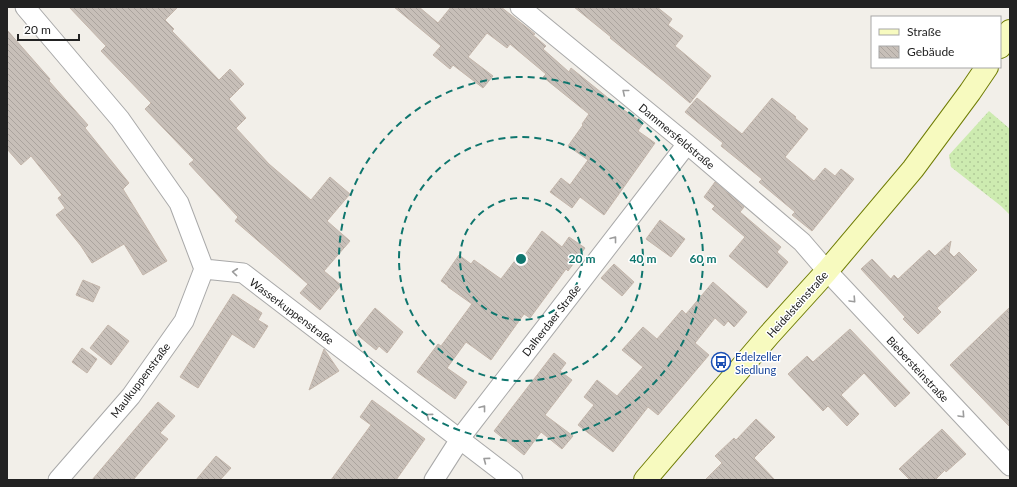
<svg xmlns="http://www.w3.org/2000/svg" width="1017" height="487" viewBox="0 0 1017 487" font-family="Lato,sans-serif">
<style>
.garden{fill:url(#garden-dots)}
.building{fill:url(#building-back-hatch);stroke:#c4b6ab}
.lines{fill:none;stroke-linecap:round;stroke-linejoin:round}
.minor-casing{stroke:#a9a9a9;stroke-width:21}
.secondary-casing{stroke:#707d05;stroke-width:24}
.minor{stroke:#fff;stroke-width:19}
.secondary{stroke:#f7fabf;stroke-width:22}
.oneway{stroke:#9c9c9c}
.ring{fill:none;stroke:#0f766e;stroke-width:2;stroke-dasharray:7 5}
.labels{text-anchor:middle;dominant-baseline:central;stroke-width:3;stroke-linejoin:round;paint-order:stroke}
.street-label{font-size:11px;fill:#222;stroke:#fff}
.transit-label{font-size:11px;fill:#164399;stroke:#fff;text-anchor:start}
.centre{fill:#0f766e;stroke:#fff;stroke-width:2}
.ring-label{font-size:12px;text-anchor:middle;font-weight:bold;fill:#0f766e;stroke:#fff;stroke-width:3;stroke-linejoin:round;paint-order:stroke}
</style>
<defs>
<pattern id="garden-dots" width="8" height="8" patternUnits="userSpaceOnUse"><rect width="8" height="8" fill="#cdebb0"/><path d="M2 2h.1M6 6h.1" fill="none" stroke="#b0c997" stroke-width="1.8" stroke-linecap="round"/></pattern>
<pattern id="building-back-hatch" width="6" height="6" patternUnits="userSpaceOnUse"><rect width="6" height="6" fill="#c7bfb8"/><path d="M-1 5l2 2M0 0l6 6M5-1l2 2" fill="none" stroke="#aba49e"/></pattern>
</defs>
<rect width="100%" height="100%" fill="#f2efe9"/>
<path class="garden" d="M989 111 1010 129V215L1001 206 951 167 949 155Z"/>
<path class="building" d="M69 7H178L165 20 174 29 172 31 219 80 230 69 244 84 229 99 246 118 236 128 269 164 311 200 330 177 350 194 327 221 350 241 324 271 341 285 320 310 300 293 308 284 235 221 238 217 189 164 194 160 145 109 151 103 101 51 106 46Z
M394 7H419L438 23 451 7H501L535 34 533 35 546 46 543 49 569 72 571 68 618 106 643 123 638 131 655 143 604 215 580 197 572 208 550 192 561 178 570 185 588 160 568 146 583 125 582 124 589 114 543 77 546 74 510 44 507 48 487 33 468 57 493 76 483 88 453 65 450 69 433 55 441 46Z
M574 7H657L672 19 668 25 683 36 675 46 711 76 690 103 664 81 610 38 611 37Z
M7 30 50 79 49 81 88 125 85 128 129 183 123 189 167 261 143 275 124 244 92 263 81 246 56 215 65 208 58 198 62 195 31 156 21 165 7 149Z
M697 98 742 134 772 98 796 117 795 118 808 129 785 157 814 181 825 168 835 176 841 169 854 179 812 231 792 215 795 212 759 182 762 179 721 146 723 143 685 112Z
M715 182 744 207 740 212 781 247 777 252 788 262 767 288 729 256 745 237 712 209 715 206 704 197Z
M660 220 685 239 671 257 646 239Z
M542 231 562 247 569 237 585 248 568 271 566 269 530 318 524 314 491 360 466 342 447 368 467 382 455 399 417 372 438 344 441 346 472 304 448 287V286L441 281 459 255 471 264 474 260 501 279 520 254 524 256Z
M951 241 949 252 954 257 959 252 977 270 937 308 941 312 918 334 903 319 905 317 861 269 872 259 891 279 894 275 898 279 929 250 935 256Z
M614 264 634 282 622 296 601 278Z
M83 280 100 287 93 302 76 295Z
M713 282 747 312 734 327 728 321 724 326 715 318 695 343 709 355 658 415 648 407 613 452 578 425 594 405 584 397 597 380 617 396 643 367 622 350 643 327 657 339 682 310 686 314Z
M233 294 262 313 258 320 268 326 254 348 232 334 198 388 180 377Z
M1010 307V427L950 365Z
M375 308 403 332 387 353 379 346 376 350 355 333Z
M108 325 129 341 111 365 90 348Z
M850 329 910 393 895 407 864 373 841 395 859 414 847 426 828 406 823 411 788 374 807 356 813 362Z
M82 348 97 359 87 373 72 362Z
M324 349 339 371 309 390Z
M554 353 566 363 560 371 572 380 545 415 573 436 562 449 541 432 524 455 494 431Z
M372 400 425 439 396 480H331L371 425 360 417Z
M158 402 175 416 160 433 168 439 133 480H92Z
M756 419 775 437 754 458 775 480H705L722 463 715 456 734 438 736 440Z
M942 429 966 454 946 472 945 470 935 480H910L899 469Z
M216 456 231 468 220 480H196Z"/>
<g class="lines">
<g class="minor-casing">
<path id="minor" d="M25 7 120 119 179 203 204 269
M520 7 687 144 802 242 827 271 1010 466
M204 269 243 273 513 480
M58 480 131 396 184 321 204 269
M434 480 464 433 687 144"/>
</g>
<g class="secondary-casing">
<path id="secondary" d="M1000 47 1010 31
M645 480 769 335 827 271 913 169 970 92 987 67"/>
</g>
<use href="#minor" class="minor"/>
<use href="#secondary" class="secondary"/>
</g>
<defs><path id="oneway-chevron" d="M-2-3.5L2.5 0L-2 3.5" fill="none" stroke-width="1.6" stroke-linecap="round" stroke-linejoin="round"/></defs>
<g class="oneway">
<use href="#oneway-chevron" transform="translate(625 92) rotate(-141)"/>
<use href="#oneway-chevron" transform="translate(614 239) rotate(-52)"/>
<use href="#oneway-chevron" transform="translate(235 272) rotate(-174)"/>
<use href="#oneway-chevron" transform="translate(853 300) rotate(47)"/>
<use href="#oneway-chevron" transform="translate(483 408) rotate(-52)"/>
<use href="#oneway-chevron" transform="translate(962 415) rotate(47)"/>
<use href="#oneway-chevron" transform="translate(429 416) rotate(-143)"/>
<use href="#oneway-chevron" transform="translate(486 460) rotate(-143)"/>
</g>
<g class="ring">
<circle cx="521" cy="259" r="61"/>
<circle cx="521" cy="259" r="122"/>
<circle cx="521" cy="259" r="182"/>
</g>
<defs>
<g id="bus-ring" transform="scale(1)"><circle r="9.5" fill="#fff" stroke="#1a4fb4" stroke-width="1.5"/><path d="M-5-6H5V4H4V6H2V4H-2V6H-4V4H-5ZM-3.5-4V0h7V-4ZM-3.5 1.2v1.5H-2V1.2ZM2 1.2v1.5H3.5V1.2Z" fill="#1a4fb4"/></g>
</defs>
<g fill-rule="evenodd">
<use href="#bus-ring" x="721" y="362"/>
</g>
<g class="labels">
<g class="street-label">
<text transform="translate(677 136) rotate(40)">Dammersfeldstraße</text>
<text transform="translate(797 304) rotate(-48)">Heidelsteinstraße</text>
<text transform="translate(292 311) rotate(37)">Wasserkuppenstraße</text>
<text transform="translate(551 320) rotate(-52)">Dalherdaer Straße</text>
<text transform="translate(918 369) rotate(47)">Biebersteinstraße</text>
<text transform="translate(140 380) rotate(-53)">Maulkuppenstraße</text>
</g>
<g class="transit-label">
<text x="735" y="356">Edelzeller<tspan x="735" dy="13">Siedlung</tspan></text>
</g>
</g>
<circle cx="521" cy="259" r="6" class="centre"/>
<g class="ring-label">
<text x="582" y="263">20 m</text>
<text x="643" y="263">40 m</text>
<text x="703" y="263">60 m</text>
</g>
<rect width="1017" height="487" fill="none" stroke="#222222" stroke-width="16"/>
<rect x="871" y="16" width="130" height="52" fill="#ffffff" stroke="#a7a7a7"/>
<rect x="879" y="29" width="20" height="6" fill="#f7fabf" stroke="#a7a7a7"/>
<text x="907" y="36" font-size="12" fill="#222222">Straße</text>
<rect x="879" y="46" width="20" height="12" fill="url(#building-back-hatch)" stroke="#a7a7a7"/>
<text x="907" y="56" font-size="12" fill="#222222">Gebäude</text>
<path d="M18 34v6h61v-6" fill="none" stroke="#222222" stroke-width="2"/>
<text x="24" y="34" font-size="12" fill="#222222" stroke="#ffffff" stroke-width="3" paint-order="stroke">20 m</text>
</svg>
